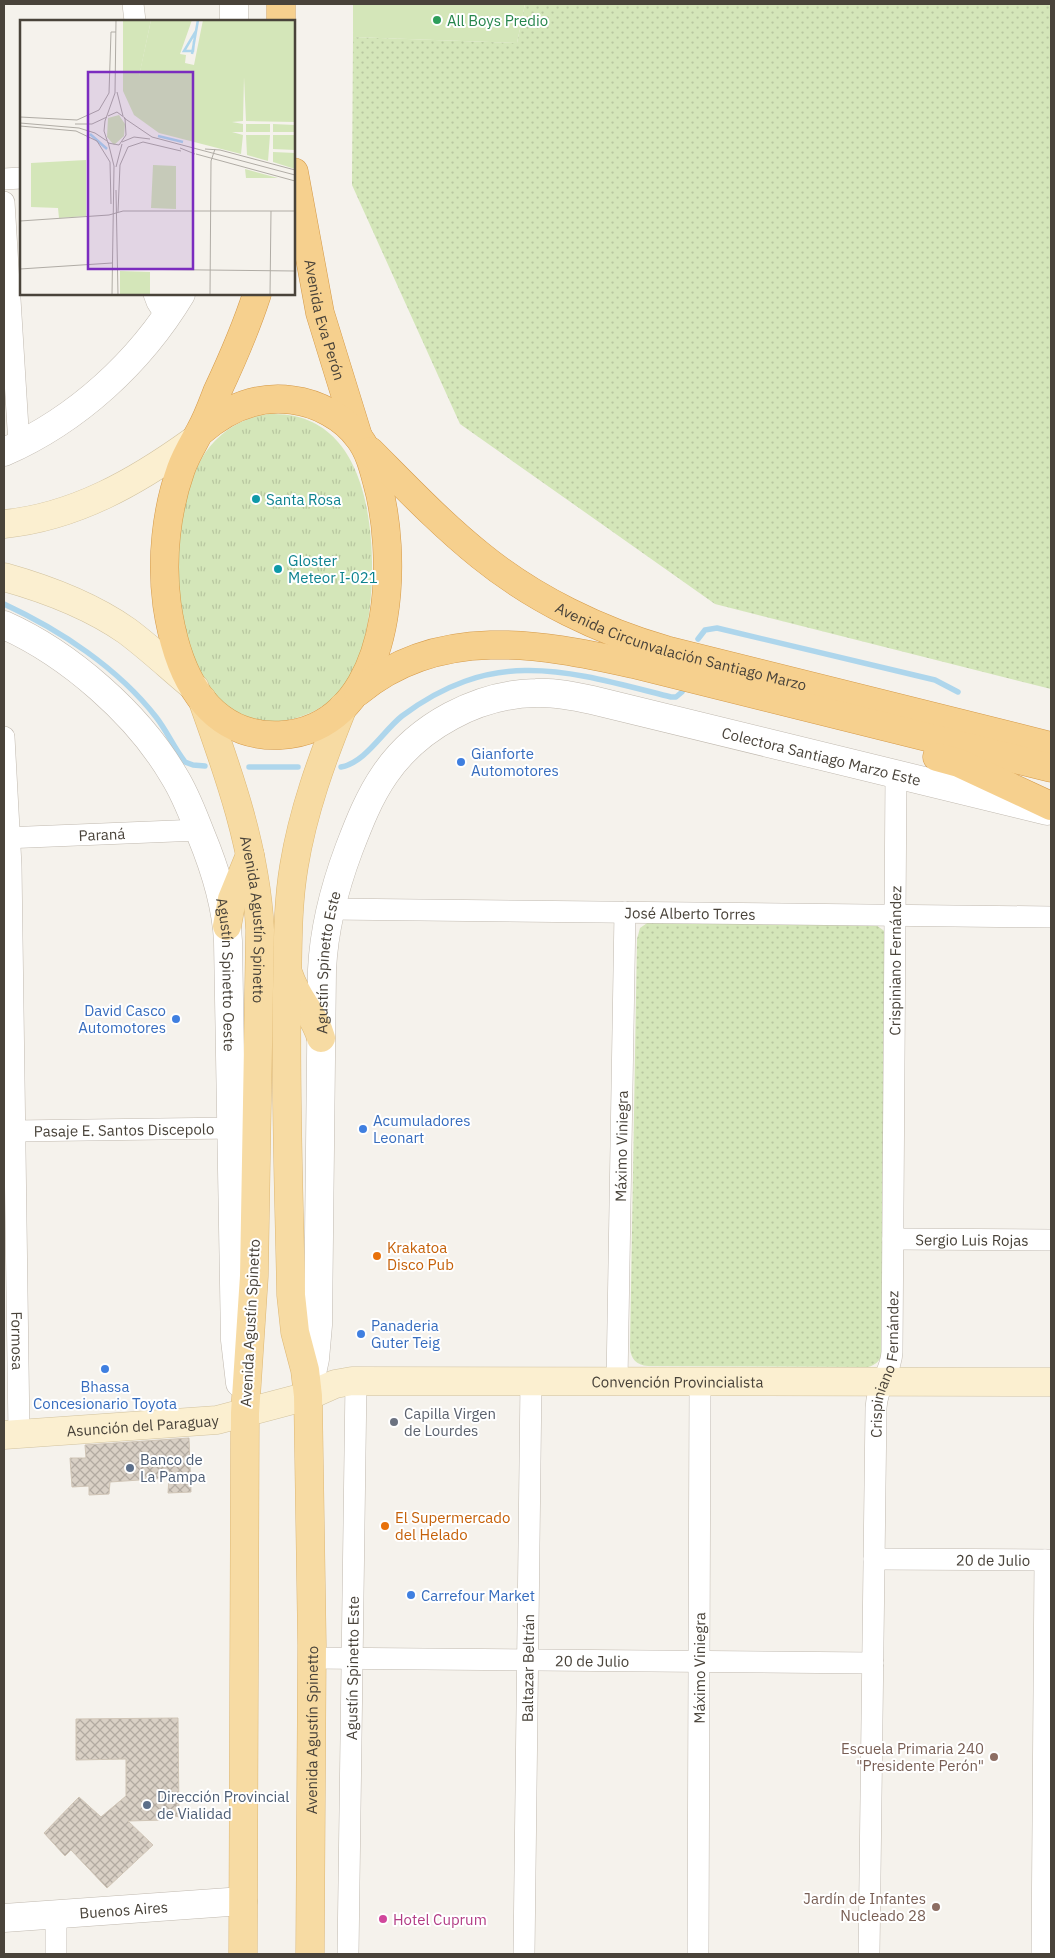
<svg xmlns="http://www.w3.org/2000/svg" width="1055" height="1958" viewBox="0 0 1055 1958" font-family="'IBM Plex Sans',sans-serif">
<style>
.grass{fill:url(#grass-dots)}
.park{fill:url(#park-tufts)}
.garden{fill:#d4e6b9}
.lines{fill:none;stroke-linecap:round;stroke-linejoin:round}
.stream{stroke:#aed6ec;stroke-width:5.5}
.building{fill:url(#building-cross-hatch);stroke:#d0c5b6}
.minor-casing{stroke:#c0b9af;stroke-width:22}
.tertiary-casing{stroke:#c0b9af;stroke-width:29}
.secondary-casing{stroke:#d1c29f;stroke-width:29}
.primary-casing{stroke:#ddb773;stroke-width:29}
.trunk-casing{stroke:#d49948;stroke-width:29}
.minor{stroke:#fff;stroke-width:21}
.tertiary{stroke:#fff;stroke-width:28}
.secondary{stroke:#fbefd0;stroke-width:28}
.primary{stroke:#f7dba3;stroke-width:28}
.trunk{stroke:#f6d08e;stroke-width:28}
.leisure-dot{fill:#2e9e5b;stroke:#fff;stroke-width:2}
.culture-dot{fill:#0f9aa8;stroke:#fff;stroke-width:2}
.shop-dot{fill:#3f7fe0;stroke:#fff;stroke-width:2}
.food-dot{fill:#e8710a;stroke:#fff;stroke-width:2}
.worship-dot{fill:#6b7280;stroke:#fff;stroke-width:2}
.service-dot{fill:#5c6f8a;stroke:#fff;stroke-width:2}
.education-dot{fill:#8d6e63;stroke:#fff;stroke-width:2}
.hotel-dot{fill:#d1479c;stroke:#fff;stroke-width:2}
.labels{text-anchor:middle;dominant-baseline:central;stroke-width:4;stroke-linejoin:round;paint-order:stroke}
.leisure-label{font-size:15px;fill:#27864d;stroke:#fff;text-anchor:start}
.street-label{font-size:15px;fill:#49433a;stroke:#fff}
.culture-label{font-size:15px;fill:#0d838f;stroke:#fff;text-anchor:start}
.shop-label{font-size:15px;fill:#366cbe;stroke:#fff;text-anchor:start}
.food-label{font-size:15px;fill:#c56008;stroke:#fff;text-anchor:start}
.worship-label{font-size:15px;fill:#5b616d;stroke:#fff;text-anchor:start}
.service-label{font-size:15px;fill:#4e5e75;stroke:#fff;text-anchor:start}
.education-label{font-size:15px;fill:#785e54;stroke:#fff;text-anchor:end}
.hotel-label{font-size:15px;fill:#b23c85;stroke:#fff;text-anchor:start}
.inset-river{fill:none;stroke:#aed6ec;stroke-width:2.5}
.inset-road{fill:none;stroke:#b0aca5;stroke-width:1}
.view{fill:#7b2cbf;fill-opacity:0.15;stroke:#7b2cbf;stroke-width:2.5}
.inset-edge{fill:none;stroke:#49433a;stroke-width:2.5}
</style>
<defs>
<pattern id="grass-dots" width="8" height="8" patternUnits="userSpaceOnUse" patternTransform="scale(1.25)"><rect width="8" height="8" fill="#d4e6b9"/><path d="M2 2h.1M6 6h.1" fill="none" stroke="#b8c6a0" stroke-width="1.8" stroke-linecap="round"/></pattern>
<pattern id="park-tufts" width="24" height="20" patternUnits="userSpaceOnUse" patternTransform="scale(1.25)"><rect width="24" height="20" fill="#d4e6b9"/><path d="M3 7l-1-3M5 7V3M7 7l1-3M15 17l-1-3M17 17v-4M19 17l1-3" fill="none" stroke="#b8c6a0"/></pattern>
<pattern id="building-cross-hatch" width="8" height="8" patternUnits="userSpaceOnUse" patternTransform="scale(1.25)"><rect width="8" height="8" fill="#d9d0c5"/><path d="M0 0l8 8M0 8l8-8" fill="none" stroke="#b2aaa1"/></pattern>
</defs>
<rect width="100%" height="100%" fill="#f5f2ec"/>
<path class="grass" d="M525 4H1051V689L715 604 460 424 352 185 353 37 517 43Z
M650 921 876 925 883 930 887 934 883 1354C879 1361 876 1365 868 1367L648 1366C636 1365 631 1359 630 1348L637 939 640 928Z"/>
<path class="park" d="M269 414C357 410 373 506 372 574 371 612 366 655 343 687 329 706 304 719 280 721 164 727 160 522 205 453 220 431 243 417 269 414Z"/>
<path class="garden" d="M353 4H525L517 43 353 37Z"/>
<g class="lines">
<path class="stream" d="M4 604C60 630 118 668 156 717 167 731 174 748 185 762L193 765 205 766
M698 639 705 630 717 628 935 680 958 692
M249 767H298
M341 767C365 763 383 731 402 716 496 646 568 671 671 697H676L682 692"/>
</g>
<path class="building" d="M189 1438 191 1492 168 1493 169 1478 110 1482 109 1494 89 1495V1486L72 1487 70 1458H86L85 1445Z
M178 1718 179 1817 167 1814 164 1820 128 1821 153 1845 107 1888 71 1850 65 1856 44 1833 79 1797 101 1817 126 1796V1759L76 1760V1719Z"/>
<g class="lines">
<g class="minor-casing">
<g id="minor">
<path d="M133 4 135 21"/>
<path d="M4 179 21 178"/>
<path d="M4 202 19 445"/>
<path d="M154 294 157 302 166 316"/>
<path id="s1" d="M4 737 11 866 19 1434"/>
<path id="s2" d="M4 838 199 830"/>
<path id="s3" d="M330 909 1051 917"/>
<path id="s4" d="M15 1131 232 1128"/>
<path id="s5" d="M893 1239 1051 1240"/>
<path id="s6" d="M617 1381 625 912"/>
<path id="s7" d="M874 1559 1051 1560"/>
<path id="s8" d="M312 1658 873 1663"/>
<path d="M56 1954V1914"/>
<path id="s9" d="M348 1954 356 1381"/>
<path id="s10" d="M524 1954 531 1381"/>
<path id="s11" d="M698 1954 700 1382"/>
<path id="s12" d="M869 1954 876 1408C877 1385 891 1373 892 1352L896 774"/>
<path d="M1042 1954 1045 1560"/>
</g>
</g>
<g class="tertiary-casing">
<g id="tertiary">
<path d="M234 4V21"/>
<path d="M4 452C77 420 140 362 181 294"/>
<path id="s13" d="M4 625C69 654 138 714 174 776 186 795 193 815 201 835 215 869 226 903 228 941L235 1340 240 1383"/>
<path id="s14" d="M308 1392 315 1359 318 1325 322 970C324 927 334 889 349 849 359 823 369 797 385 774 418 726 478 694 536 693 555 692 574 696 592 700L1047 811"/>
<path id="s15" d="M4 1918 243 1901"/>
</g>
</g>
<g class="secondary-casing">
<g id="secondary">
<path d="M4 524C75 517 136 482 193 441"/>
<path d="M4 577C47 589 90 605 127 631 151 649 172 669 195 688"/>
<path id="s16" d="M4 1435 217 1420 308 1396 335 1384 352 1381 1051 1382"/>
</g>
</g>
<g class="primary-casing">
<g id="primary">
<path id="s17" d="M202 699C229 774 256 850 260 930L254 1276 245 1413 243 1954"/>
<path d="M227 926 232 899 250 855"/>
<path d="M289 975C296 998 315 1015 321 1038"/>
<path id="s18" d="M310 1954 312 1645 308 1396 305 1370 295 1332 291 1295C289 1193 285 1092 287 991 288 950 287 907 294 866 303 811 322 759 343 707"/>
</g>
</g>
<g class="trunk-casing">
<g id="trunk">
<path d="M281 21V4"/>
<path id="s19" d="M294 172 320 313 358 436"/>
<path d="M200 432C226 409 256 395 292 400 317 403 344 417 359 438 369 451 373 467 377 482 397 553 395 691 315 727 293 737 266 738 243 730 192 711 174 653 167 605 161 560 166 511 181 469 186 455 193 444 200 431 207 419 212 405 217 392 232 360 246 328 257 294"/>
<path id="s20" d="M370 451C406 487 441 524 481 556 534 599 600 631 666 650L1051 746"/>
<path d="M358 692C438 625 539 643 633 664L1051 768"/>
<path d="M937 757 959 763 1051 806"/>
</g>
</g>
<use href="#minor" class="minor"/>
<use href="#tertiary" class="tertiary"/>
<use href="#secondary" class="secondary"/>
<use href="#primary" class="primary"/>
<use href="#trunk" class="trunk"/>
</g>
<circle class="leisure-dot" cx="437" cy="20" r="5"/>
<g class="culture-dot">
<circle cx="256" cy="499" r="5"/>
<circle cx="278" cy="569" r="5"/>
</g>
<g class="shop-dot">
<circle cx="461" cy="762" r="5"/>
<circle cx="176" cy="1019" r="5"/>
<circle cx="363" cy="1129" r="5"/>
<circle cx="361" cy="1334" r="5"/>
<circle cx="105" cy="1369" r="5"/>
<circle cx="411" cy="1595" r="5"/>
</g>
<g class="food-dot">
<circle cx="377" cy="1256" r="5"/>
<circle cx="385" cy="1526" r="5"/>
</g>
<circle class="worship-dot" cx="394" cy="1422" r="5"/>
<g class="service-dot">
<circle cx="130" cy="1468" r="5"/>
<circle cx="147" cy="1805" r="5"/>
</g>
<g class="education-dot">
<circle cx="994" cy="1757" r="5"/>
<circle cx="936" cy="1907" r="5"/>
</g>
<circle class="hotel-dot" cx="383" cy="1919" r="5"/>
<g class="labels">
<g class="leisure-label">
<text x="447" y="20">All Boys Predio</text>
</g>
<g class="street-label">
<text stroke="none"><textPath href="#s19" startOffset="151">Avenida Eva Perón</textPath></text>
<text stroke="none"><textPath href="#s20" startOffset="375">Avenida Circunvalación Santiago Marzo</textPath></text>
<text stroke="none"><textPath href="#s14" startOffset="1101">Colectora Santiago Marzo Este</textPath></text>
<text stroke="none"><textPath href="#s2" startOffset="98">Paraná</textPath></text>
<text stroke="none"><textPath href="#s3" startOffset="360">José Alberto Torres</textPath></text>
<text stroke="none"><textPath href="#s17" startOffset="228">Avenida Agustín Spinetto</textPath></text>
<text stroke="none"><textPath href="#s12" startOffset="996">Crispiniano Fernández</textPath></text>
<text stroke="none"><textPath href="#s14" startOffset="431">Agustín Spinetto Este</textPath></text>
<text stroke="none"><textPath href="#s13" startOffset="439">Agustín Spinetto Oeste</textPath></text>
<text stroke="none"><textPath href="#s4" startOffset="109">Pasaje E. Santos Discepolo</textPath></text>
<text stroke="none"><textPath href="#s6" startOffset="235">Máximo Viniegra</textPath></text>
<text stroke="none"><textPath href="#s5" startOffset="79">Sergio Luis Rojas</textPath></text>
<text transform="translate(250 1323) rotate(-87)">Avenida Agustín Spinetto</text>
<text stroke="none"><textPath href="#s1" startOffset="604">Formosa</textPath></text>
<text stroke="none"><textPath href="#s12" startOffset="591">Crispiniano Fernández</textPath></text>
<text stroke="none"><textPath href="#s16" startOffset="680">Convención Provincialista</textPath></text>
<text stroke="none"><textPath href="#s16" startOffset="139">Asunción del Paraguay</textPath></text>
<text stroke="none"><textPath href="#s7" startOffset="119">20 de Julio</textPath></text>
<text stroke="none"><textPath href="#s8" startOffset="280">20 de Julio</textPath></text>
<text stroke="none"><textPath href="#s9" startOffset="286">Agustín Spinetto Este</textPath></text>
<text stroke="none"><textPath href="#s10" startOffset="286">Baltazar Beltrán</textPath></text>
<text stroke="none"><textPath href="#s11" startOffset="286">Máximo Viniegra</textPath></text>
<text stroke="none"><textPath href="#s18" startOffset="224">Avenida Agustín Spinetto</textPath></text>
<text stroke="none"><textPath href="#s15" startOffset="120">Buenos Aires</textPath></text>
</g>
<g class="culture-label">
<text x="266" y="499">Santa Rosa</text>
<text x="288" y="560">Gloster<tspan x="288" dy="17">Meteor I-021</tspan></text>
</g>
<g class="shop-label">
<text x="471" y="753">Gianforte<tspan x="471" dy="17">Automotores</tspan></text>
<text x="166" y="1010" text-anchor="end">David Casco<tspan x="166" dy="17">Automotores</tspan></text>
<text x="373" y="1120">Acumuladores<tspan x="373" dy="17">Leonart</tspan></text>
<text x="371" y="1325">Panaderia<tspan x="371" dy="17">Guter Teig</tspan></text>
<text x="105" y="1386" text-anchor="middle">Bhassa<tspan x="105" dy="17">Concesionario Toyota</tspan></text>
<text x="421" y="1595">Carrefour Market</text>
</g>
<g class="food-label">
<text x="387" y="1247">Krakatoa<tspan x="387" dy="17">Disco Pub</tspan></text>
<text x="395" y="1517">El Supermercado<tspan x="395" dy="17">del Helado</tspan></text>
</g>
<g class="worship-label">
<text x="404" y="1413">Capilla Virgen<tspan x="404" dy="17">de Lourdes</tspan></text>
</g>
<g class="service-label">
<text x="140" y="1459">Banco de<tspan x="140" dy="17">La Pampa</tspan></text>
<text x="157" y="1796">Dirección Provincial<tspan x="157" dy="17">de Vialidad</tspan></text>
</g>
<g class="education-label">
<text x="984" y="1748">Escuela Primaria 240<tspan x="984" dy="17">"Presidente Perón"</tspan></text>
<text x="926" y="1898">Jardín de Infantes<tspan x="926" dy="17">Nucleado 28</tspan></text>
</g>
<g class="hotel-label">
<text x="393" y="1919">Hotel Cuprum</text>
</g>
</g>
<g transform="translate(20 20)">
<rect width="275" height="275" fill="#f5f2ec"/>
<path d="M131 0H172L160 34 166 35 165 43 174 45 183 0H275V102L226 101 224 57 223 101 212 102 223 104V112H212L223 115 221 134 139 113 114 95 103 71V56H119ZM226 104H250V112H226ZM253 104 275 105V112H253ZM226 115H250L248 141 227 135ZM253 115H275V130L253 129ZM253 132 275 133V149L253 142ZM133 145 156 146V189L131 188Z" fill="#d4e6b9"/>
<path d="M66 140V196L39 198 38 188 11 187V143Z" fill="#d4e6b9"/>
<path d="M99 95 105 104 104 116 94 125 87 117 88 98ZM225 149 258 158H226ZM100 251 130 252V275H100Z" fill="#d4e6b9"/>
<path d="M103 0H131L119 57 103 56Z" fill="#d4e6b9"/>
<path class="inset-river" d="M174 21 173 31H164L176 11M172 34 178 0M70 114 87 129M138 116 163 122"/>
<path class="inset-road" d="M97 72 103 96M88 96 97 92 105 98 106 115 99 125 88 123 84 111 85 101 95 73 96 0M0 97 57 100 79 90 89 73 91 12H96M104 98 132 117 275 155M0 103 59 108 75 113 87 121M55 104H72L87 97M0 106 56 111 77 121 90 142 91 184M88 122 94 146 92 275M102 122 114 117 130 119M160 128 175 134M185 129 200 130 275 150M176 134 275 161M96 147 102 124M96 170 98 275M98 192 100 145 108 127 123 122 161 131M0 201 89 195 103 191H275M0 249 92 243M97 249 275 251M190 275 191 141 195 129M250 275 251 191"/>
<path class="view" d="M68 52H173V249H68Z"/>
<rect width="275" height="275" class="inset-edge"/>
</g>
<rect width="1055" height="1958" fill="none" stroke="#49433a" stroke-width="10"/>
</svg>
